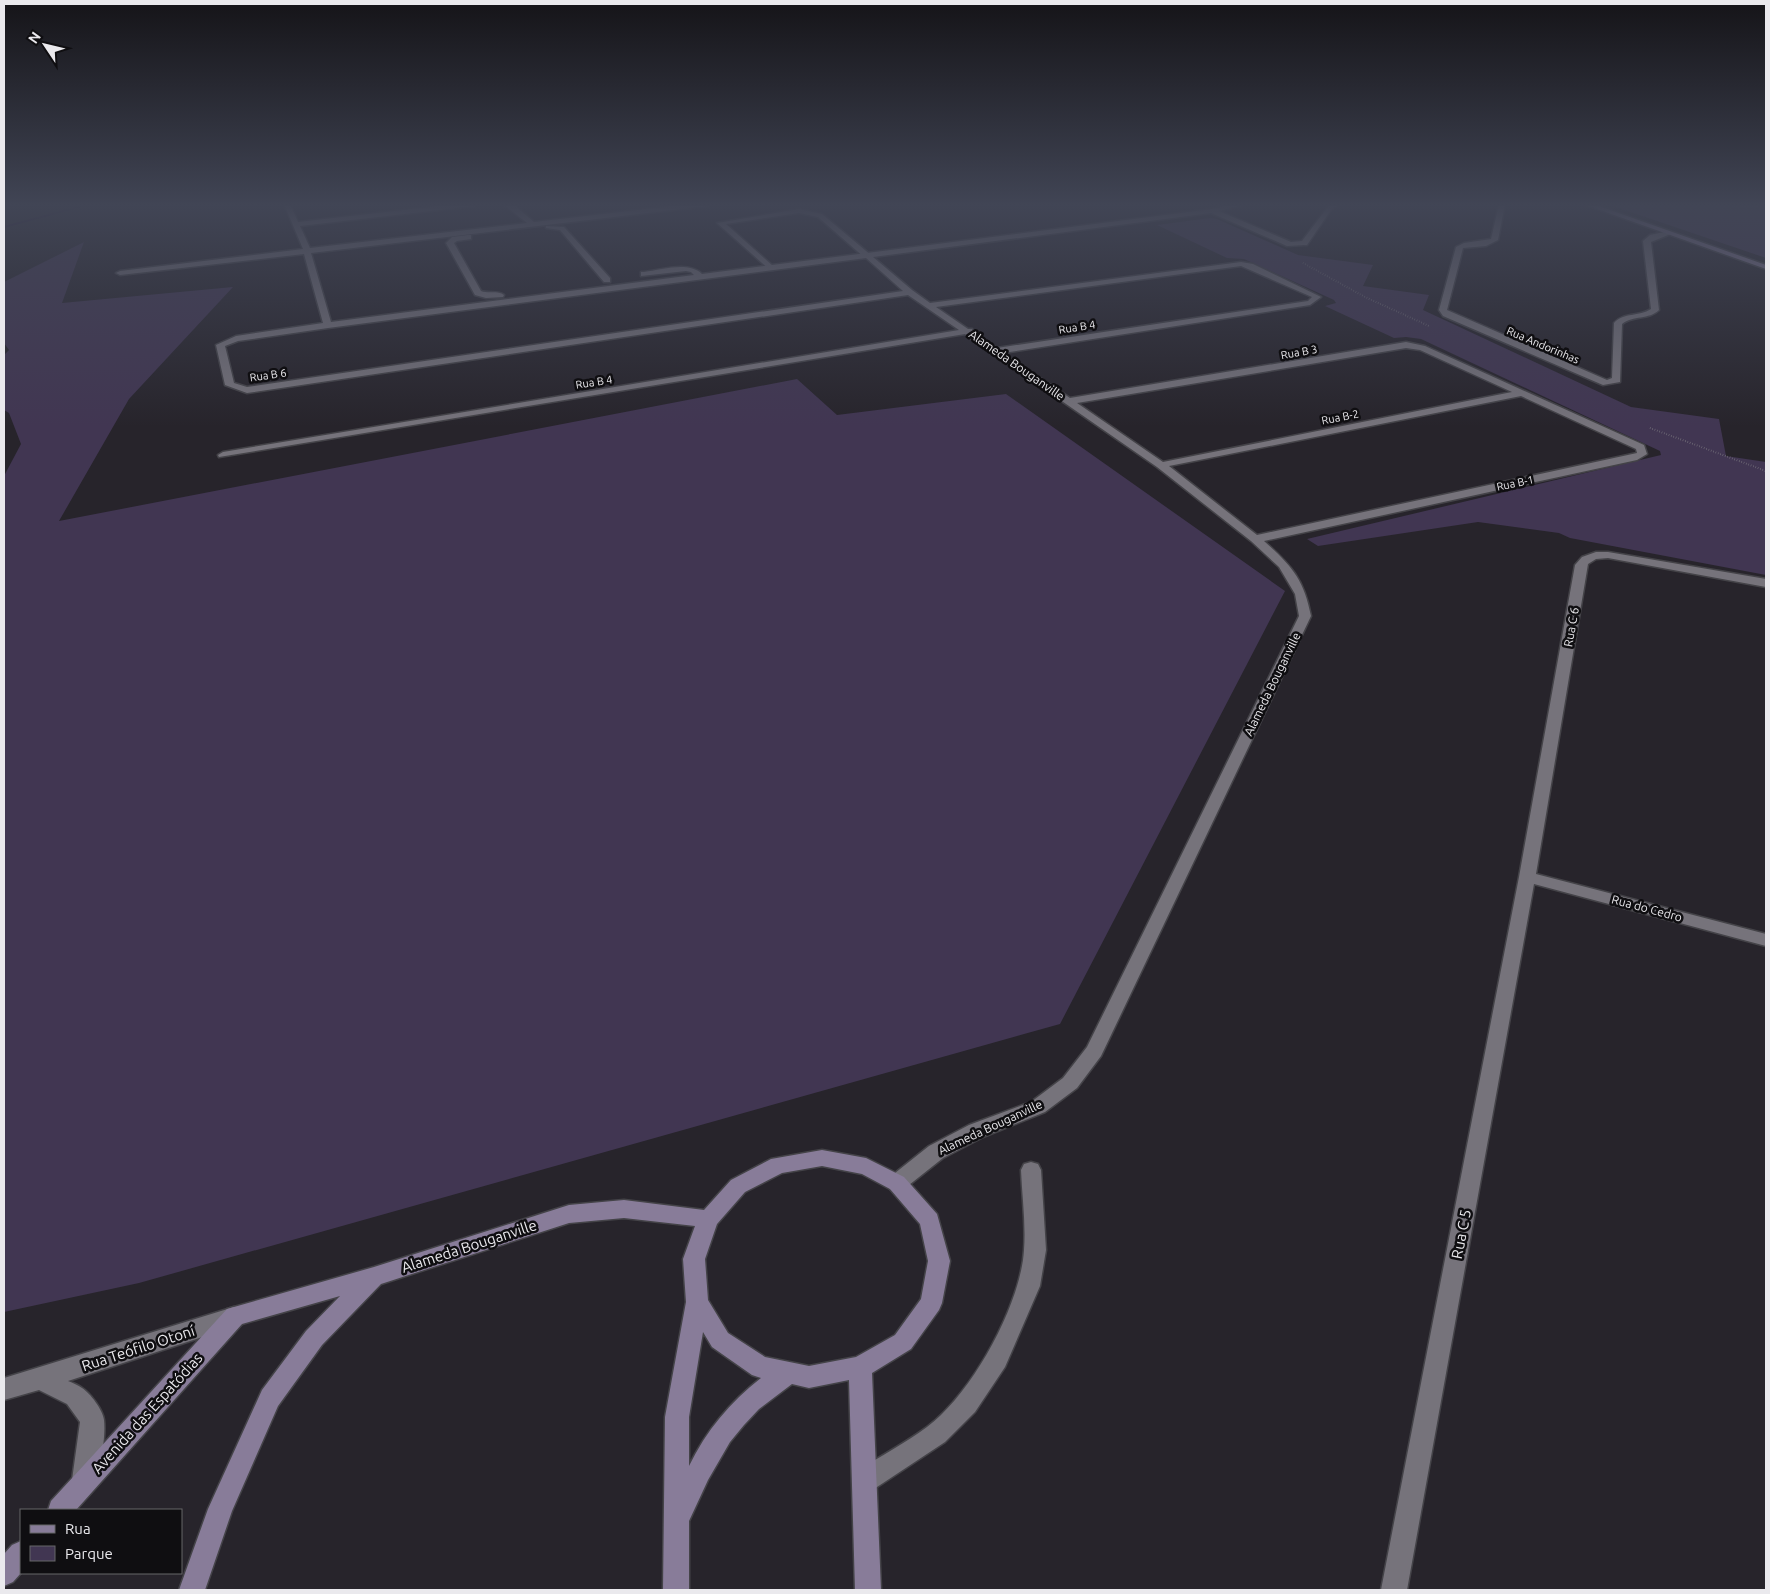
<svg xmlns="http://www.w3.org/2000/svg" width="1770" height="1594" viewBox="0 0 1770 1594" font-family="Ubuntu,sans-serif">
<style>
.green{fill:#413652}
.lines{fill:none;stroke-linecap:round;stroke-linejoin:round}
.stream{fill:#1c0b2e;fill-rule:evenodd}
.lane-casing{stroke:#444348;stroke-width:3}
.street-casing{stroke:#444348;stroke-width:3}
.secondary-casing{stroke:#444348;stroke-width:3}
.path{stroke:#807e84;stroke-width:2;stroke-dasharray:0.5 2;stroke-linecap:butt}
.lane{fill:#76737b;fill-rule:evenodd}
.street{fill:#76737b;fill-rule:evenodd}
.secondary{fill:#887c99;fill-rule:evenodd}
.labels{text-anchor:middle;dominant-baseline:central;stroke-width:5;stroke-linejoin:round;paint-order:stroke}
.far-street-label{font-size:11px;fill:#eae9ed;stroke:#0f0e11}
.street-label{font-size:12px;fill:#eae9ed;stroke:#0f0e11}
.near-street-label{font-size:15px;fill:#eae9ed;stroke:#0f0e11}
</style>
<rect width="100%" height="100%" fill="#27242b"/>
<path class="green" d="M1607 204H1766V258Z
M1210 218 1217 219 1298 255 1373 265 1363 286 1429 295 1423 310 1631 407 1719 419 1726 456 1766 462V575L1570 538 1559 533 1478 522 1318 546 1307 539 1661 455 1660 451 1421 339 1406 337 1394 338 1325 306 1336 303 1334 300 1244 259 1227 258 1157 225Z
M84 242 62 303 233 287 129 399 59 521 797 379 837 415 1006 394 1285 591 1060 1024 139 1283 4 1312V476L21 444 9 413 4 410V355L9 350 4 343V282Z"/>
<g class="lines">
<path class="stream" d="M86 204H93L4 228V226Z"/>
<g class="lane-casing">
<path id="lane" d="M799 209 822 214 872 256 865 258 818 217 799 213 726 224 773 266V270H770L717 223Z
M1031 1162 1038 1164 1041 1170 1046 1250 1040 1286 1005 1367 975 1412 945 1442 874 1489 865 1492 856 1489 853 1480 856 1471C880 1457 905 1443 927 1427 972 1394 1021 1304 1024 1250 1026 1224 1022 1196 1021 1170L1024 1164Z"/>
</g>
<g class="street-casing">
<path id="street" d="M284 204H290L298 222 456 204H477L474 206 300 226 310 248 527 223 503 204H513L534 222 689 204H710L707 206 311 253 331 322 694 275 691 272 686 271 641 276V272H644C662 270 688 261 702 274L1212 209 1234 204H1246L1219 211 1291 242 1302 241 1327 208 1332 204H1339L1331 210 1307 245H1304L1287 246 1211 213 873 257 912 290 930 303 1241 262 1253 264 1321 297 1310 305 1003 353 1070 398 1406 342 1425 346 1644 445 1647 454 1637 460 1264 541C1291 565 1304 579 1311 616L1101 1056 1077 1088 1045 1112 983 1137 943 1158 904 1189 897 1192 890 1189 887 1183 890 1177 929 1146 969 1125 1031 1102 1063 1078 1087 1047 1299 616 1295 594 1279 567 1251 541 1157 467 965 334 219 457 218 455 223 452 959 330 908 295 247 393 225 385 216 345 236 336 323 323 304 254 120 275 116 273 120 271 303 249ZM866 258 903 291 247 387 234 383 225 346 238 341 328 328ZM1241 266 1312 297 1308 301 997 348 973 332 972 329H968L936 307ZM1406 348 1420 350 1512 392 1163 462 1077 403ZM1521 396 1636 449 1637 453 1257 535 1169 466Z
M1499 204H1505L1498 240 1486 246 1463 248 1447 310 1607 380 1612 378 1614 323C1624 312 1639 317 1651 309L1643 241 1650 235 1669 231 1673 233 1651 242 1659 310C1649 320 1633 315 1622 324L1620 382 1603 385 1443 316 1439 310 1456 247 1464 243 1491 239Z
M546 226 564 227 610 278V282H604L560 230 546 228Z
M468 235H471V239L457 241 454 243 481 291C488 294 498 290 504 295L503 297 486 298 475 295 446 243 452 237Z
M1596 552H1608L1766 579V587L1608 558 1596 559 1588 564 1536 874 1766 934V946L1534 884 1407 1590H1381L1519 877 1575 565 1582 557Z
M234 1307 242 1310 245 1317 242 1324 68 1381C73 1383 78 1385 82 1388 90 1393 103 1410 104 1420 106 1437 100 1472 93 1489L84 1492 75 1489 72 1480 80 1422 67 1404 39 1390 4 1400V1378Z"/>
</g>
<g class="secondary-casing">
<path id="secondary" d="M1583 204H1593L1766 265V269Z
M822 1150 866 1158 904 1177 937 1214 950 1261 942 1303 939 1310 911 1349 872 1373 881 1590H855L849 1380 809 1388 792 1384 759 1409 744 1425 730 1442 708 1480 689 1521V1590H663L665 1417 686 1302 683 1259 695 1226 624 1218 569 1223 381 1284 322 1345 278 1406 232 1511 205 1590H179L208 1509 262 1390 306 1331 340 1296 242 1324 76 1510H48L51 1501 227 1309 374 1267 569 1205 624 1200 704 1210 731 1180 771 1159ZM822 1166 862 1174 890 1189 920 1224 928 1261 921 1299 895 1335 856 1357 809 1366 765 1357 728 1333 708 1300 705 1259 717 1224 745 1192 782 1173ZM703 1332 712 1347 752 1375 761 1378C730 1402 706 1431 689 1466V1417Z
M21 1541V1573L13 1582 4 1586V1554L12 1545Z"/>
</g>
<path class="path" d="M1720 204 1766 208
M1303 263 1365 297 1429 326
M1650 428 1766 471"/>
<use href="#lane" class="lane"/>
<use href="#street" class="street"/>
<use href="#secondary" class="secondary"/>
</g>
<linearGradient id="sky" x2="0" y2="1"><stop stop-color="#151418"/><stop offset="0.48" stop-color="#414555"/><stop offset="1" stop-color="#414555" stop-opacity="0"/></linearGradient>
<rect width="1770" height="427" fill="url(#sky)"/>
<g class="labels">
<g class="far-street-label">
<text transform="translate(1077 327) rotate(-9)">Rua B 4</text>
<text transform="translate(1543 345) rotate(23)">Rua Andorinhas</text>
<text transform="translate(1299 352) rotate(-10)">Rua B 3</text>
<text transform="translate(268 375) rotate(-8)">Rua B 6</text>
<text transform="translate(594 382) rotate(-9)">Rua B 4</text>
<text transform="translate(1340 417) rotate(-11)">Rua B-2</text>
<text transform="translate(1515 483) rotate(-12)">Rua B-1</text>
</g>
<g class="street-label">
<text transform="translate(1017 365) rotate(35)">Alameda Bouganville</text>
<text transform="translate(1571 627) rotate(-80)">Rua C 6</text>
<text transform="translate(1272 684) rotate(-64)">Alameda Bouganville</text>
<text transform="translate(1647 908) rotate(15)">Rua do Cedro</text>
<text transform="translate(990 1127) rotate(-25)">Alameda Bouganville</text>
</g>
<g class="near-street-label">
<text transform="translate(1461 1234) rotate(-79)">Rua C 5</text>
<text transform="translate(469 1246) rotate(-18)">Alameda Bouganville</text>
<text transform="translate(138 1348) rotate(-18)">Rua Teófilo Otoní</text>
<text transform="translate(147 1413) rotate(-48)">Avenida das Espatódias</text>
</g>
</g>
<rect width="1770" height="1594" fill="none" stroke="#eae9ed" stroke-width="10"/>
<rect x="20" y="1509" width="162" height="65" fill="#0f0e11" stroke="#676669"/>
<rect x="30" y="1525" width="25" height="8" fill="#887c99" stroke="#676669"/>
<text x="65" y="1534" font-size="15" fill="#eae9ed">Rua</text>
<rect x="30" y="1546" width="25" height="15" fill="#413652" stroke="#676669"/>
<text x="65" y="1559" font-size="15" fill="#eae9ed">Parque</text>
<g transform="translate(45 45) rotate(305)" stroke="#0f0e11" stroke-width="4" paint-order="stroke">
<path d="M0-4L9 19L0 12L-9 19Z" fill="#eae9ed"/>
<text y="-8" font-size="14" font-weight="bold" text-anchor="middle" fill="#eae9ed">N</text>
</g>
</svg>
